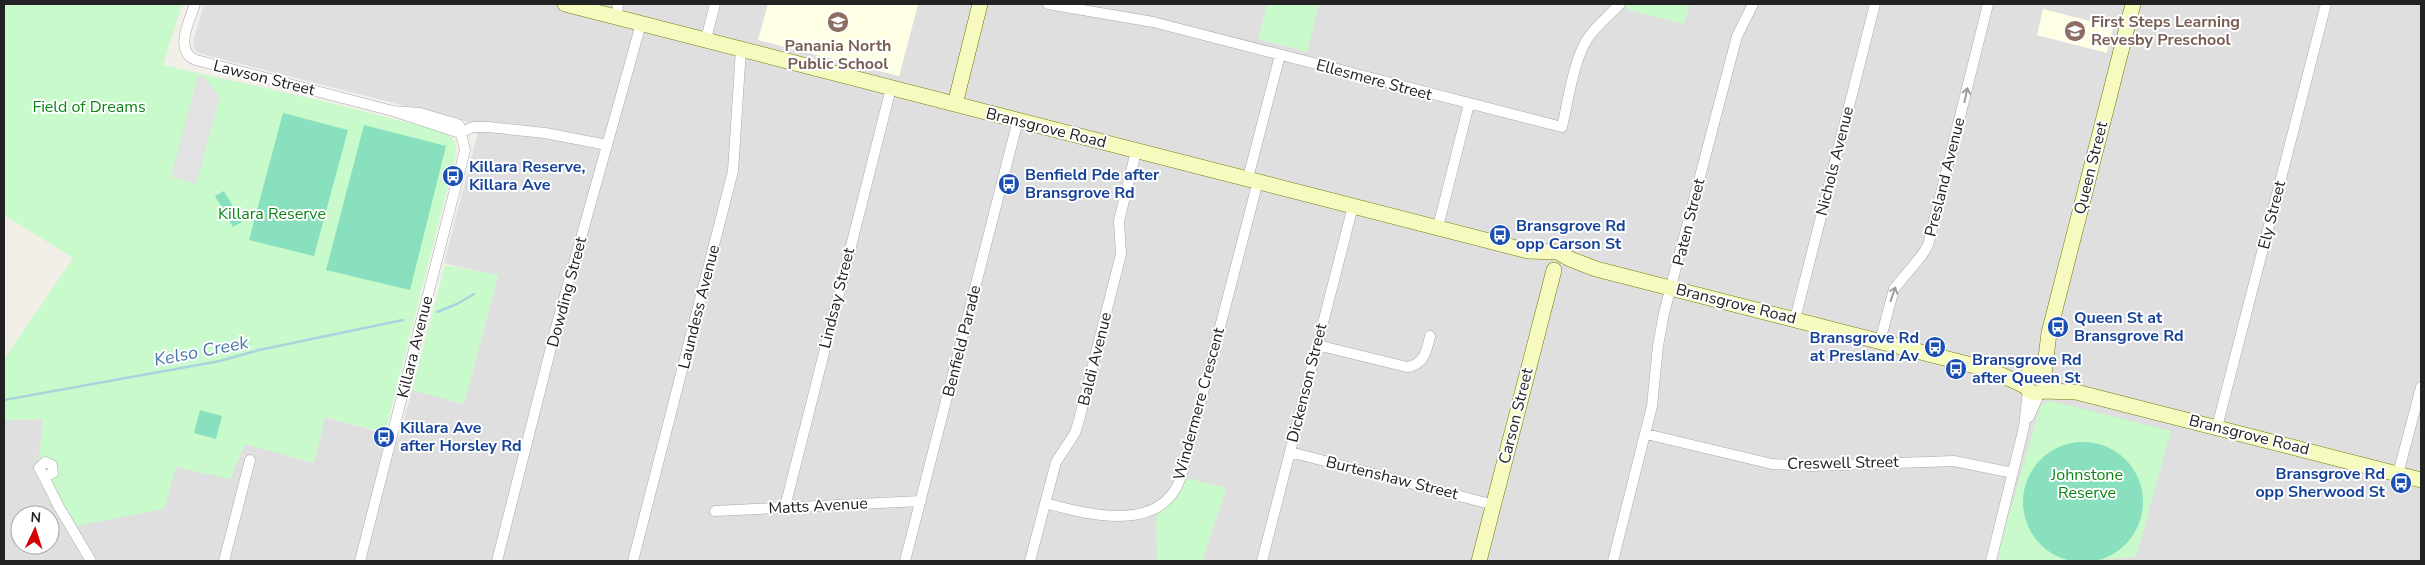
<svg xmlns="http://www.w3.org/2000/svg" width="2425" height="565" viewBox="0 0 2425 565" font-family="'Nunito Sans',sans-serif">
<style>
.residential{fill:#e0dfdf;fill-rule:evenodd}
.education{fill:#ffffe5}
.park{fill:#c8facc}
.pitch{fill:#88e0be}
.parking{fill:#e2e2e2}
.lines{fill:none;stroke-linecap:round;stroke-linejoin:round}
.stream{stroke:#aad3df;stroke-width:2.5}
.street-casing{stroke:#a9a9a9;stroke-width:11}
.secondary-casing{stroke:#707d05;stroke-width:16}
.street{stroke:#fff;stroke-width:10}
.secondary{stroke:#f7fabf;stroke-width:15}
.oneway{stroke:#9c9c9c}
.labels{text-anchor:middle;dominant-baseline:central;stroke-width:4;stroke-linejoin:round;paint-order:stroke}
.education-label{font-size:16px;font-weight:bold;fill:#785e54;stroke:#fff;text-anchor:start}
.street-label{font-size:16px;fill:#222;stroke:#fff}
.park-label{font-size:16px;fill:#0c8416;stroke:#fff}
.transit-label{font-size:16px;font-weight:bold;fill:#164399;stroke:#fff;text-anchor:start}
.water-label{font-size:18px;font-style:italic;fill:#4a7aab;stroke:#fff}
</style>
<rect width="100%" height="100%" fill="#f2efe9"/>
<path class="residential" d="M204 4H768L759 40 899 76 918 4H2421V561H4V420L43 419 39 460 176 467 238 459 245 444 314 463 325 417 399 438 412 390 464 404 498 276 444 263 477 136 475 124 198 53 194 48 193 42ZM20 515H50V545H20Z"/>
<path class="education" d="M768 4H918L899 76 758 40Z
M2043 9 2113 27 2107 53 2037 35Z"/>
<path class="park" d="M4 4H182L163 65 331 103 440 131C457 137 458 147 454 163L385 433 325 417 314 463 245 444 230 479 176 467 164 509 74 526 39 460 43 419 4 420V359L73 258 4 215Z
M1267 4H1319L1307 52 1258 39Z
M1627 4H1690L1684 24 1629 10 1625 7Z
M445 265 498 275 464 404 412 390Z
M2052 401 2171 431 2136 557 2076 561 1999 560V550L2040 407 2045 403Z
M1187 478 1226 488 1202 561H1157L1156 515 1175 499Z"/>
<path class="pitch" d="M283 113 348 130 314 256 249 240Z
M364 125 446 146 410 290 326 270Z
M224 191 242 222 233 227 215 196Z
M200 410 222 416 216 439 194 433Z
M2023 502a60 60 0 1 1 120 0a60 60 0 1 1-120 0Z"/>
<path class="parking" d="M198 75 204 77 220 97 196 184 171 177Z"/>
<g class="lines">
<path class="stream" d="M437 312 457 304 474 294
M4 400 220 361 259 350 403 320"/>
<g class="street-casing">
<path id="street" d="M195 4C190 20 173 51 196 60L393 111 460 133 473 127H488L545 133 607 145
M1048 4 1153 22 1562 127C1568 101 1573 64 1586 41 1595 26 1609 16 1620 4
M617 18 618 4
M706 39 715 4
M1248 178 1280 55
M1438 227 1469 104
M1795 319 1875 4
M1880 341 1894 289 1922 255 1928 245 1988 4
M1317 345 1407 367C1424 365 1427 350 1430 336
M2029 417 2040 392
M2217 427 2326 4
M1646 434 1772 464 1813 466 1954 461 2013 473
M1290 452 1494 505
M45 462 52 465 53 473 44 477 39 468Z
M2398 474 2421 387
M44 477 59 507 91 561
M1045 503C1089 515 1162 534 1181 477L1258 181
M785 507 891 88
M715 511 921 501
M224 561 250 460
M360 561 465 150 459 125 454 123 420 113 393 111
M497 561 558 320 641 24
M633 561 733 171 741 49
M905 561 1018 120
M1030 561 1056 462 1075 433 1079 420 1121 254 1119 221 1136 151
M1262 561 1353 206
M1613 561 1652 406 1658 346 1664 313 1737 36 1753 4
M1991 561 2024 427 2028 390"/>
</g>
<g class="secondary-casing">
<path id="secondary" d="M565 4 1528 251 1558 252 1570 259 1596 269 1991 370 2025 386
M955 104 980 4
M2025 382a11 11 0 1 1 22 0a11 11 0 1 1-22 0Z
M2044 374 2049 333 2133 4
M2042 391 2076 392 2421 480
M1479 561 1554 270"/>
</g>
<use href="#street" class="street"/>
<use href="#secondary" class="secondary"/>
</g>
<defs><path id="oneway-shaft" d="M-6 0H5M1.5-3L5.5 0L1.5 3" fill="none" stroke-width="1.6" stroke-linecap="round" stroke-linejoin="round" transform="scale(1.25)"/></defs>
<g class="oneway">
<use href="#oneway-shaft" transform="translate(1966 95) rotate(-78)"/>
<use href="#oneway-shaft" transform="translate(1893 294) rotate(-71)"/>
</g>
<defs>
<g id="school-disc" transform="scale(1.125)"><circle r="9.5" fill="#8d6e63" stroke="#fff"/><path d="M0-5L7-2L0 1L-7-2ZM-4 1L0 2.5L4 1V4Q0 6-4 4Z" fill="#fff"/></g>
<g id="bus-disc" transform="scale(1.125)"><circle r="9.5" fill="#1a4fb4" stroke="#fff"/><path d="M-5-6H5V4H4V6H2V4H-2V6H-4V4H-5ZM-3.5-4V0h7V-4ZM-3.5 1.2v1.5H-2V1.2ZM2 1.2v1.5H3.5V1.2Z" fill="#fff"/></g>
</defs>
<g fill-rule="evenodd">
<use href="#school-disc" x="838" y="22"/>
<use href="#school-disc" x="2075" y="31"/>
<use href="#bus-disc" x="453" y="176"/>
<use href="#bus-disc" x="1009" y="184"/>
<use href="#bus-disc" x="1500" y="235"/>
<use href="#bus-disc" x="2058" y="327"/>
<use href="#bus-disc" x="1935" y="347"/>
<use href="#bus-disc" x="1956" y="369"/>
<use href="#bus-disc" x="384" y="437"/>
<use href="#bus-disc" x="2401" y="483"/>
</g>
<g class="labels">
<g class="education-label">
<text x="2091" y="22">First Steps Learning<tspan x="2091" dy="18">Revesby Preschool</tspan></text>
<text x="838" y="46" text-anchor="middle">Panania North<tspan x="838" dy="18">Public School</tspan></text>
</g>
<g class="street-label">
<text transform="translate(264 78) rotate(14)">Lawson Street</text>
<text transform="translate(1374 80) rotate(15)">Ellesmere Street</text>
<text transform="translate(1046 128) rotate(14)">Bransgrove Road</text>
<text transform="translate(1835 161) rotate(-76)">Nichols Avenue</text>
<text transform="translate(2091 168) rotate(-76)">Queen Street</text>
<text transform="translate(1945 177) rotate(-76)">Presland Avenue</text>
<text transform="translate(2272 215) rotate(-76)">Ely Street</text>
<text transform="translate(1689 222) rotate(-76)">Paten Street</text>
<text transform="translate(567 292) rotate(-75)">Dowding Street</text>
<text transform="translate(837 298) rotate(-76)">Lindsay Street</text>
<text transform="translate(1736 304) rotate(14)">Bransgrove Road</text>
<text transform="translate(699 307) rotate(-76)">Laundess Avenue</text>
<text transform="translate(962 341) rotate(-76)">Benfield Parade</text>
<text transform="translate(415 347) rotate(-76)">Killara Avenue</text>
<text transform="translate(1095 359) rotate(-76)">Baldi Avenue</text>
<text transform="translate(1307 383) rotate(-76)">Dickenson Street</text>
<text transform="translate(1199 404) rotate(-75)">Windermere Crescent</text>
<text transform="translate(1516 416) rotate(-76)">Carson Street</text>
<text transform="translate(2249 435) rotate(14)">Bransgrove Road</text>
<text transform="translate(1843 463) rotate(-1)">Creswell Street</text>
<text transform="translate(1392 478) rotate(14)">Burtenshaw Street</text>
<text transform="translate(818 506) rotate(-3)">Matts Avenue</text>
</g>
<g class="park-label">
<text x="89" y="107">Field of Dreams</text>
<text x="272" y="214">Killara Reserve</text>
<text x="2087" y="475">Johnstone<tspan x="2087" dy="18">Reserve</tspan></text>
</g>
<g class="transit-label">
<text x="469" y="167">Killara Reserve,<tspan x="469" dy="18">Killara Ave</tspan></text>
<text x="1025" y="175">Benfield Pde after<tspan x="1025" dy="18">Bransgrove Rd</tspan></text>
<text x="1516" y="226">Bransgrove Rd<tspan x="1516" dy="18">opp Carson St</tspan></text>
<text x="2074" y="318">Queen St at<tspan x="2074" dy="18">Bransgrove Rd</tspan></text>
<text x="1919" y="338" text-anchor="end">Bransgrove Rd<tspan x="1919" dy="18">at Presland Av</tspan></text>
<text x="1972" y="360">Bransgrove Rd<tspan x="1972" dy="18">after Queen St</tspan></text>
<text x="400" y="428">Killara Ave<tspan x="400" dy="18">after Horsley Rd</tspan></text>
<text x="2385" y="474" text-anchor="end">Bransgrove Rd<tspan x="2385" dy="18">opp Sherwood St</tspan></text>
</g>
<g class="water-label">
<text transform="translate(201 351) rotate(-11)">Kelso Creek</text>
</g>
</g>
<rect width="2425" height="565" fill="none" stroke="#222222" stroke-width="10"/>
<g transform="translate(35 530) rotate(4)"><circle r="24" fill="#ffffff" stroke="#a7a7a7"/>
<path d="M0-4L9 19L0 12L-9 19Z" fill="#d40000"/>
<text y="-8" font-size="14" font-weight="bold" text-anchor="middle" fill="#222222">N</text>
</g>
</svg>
